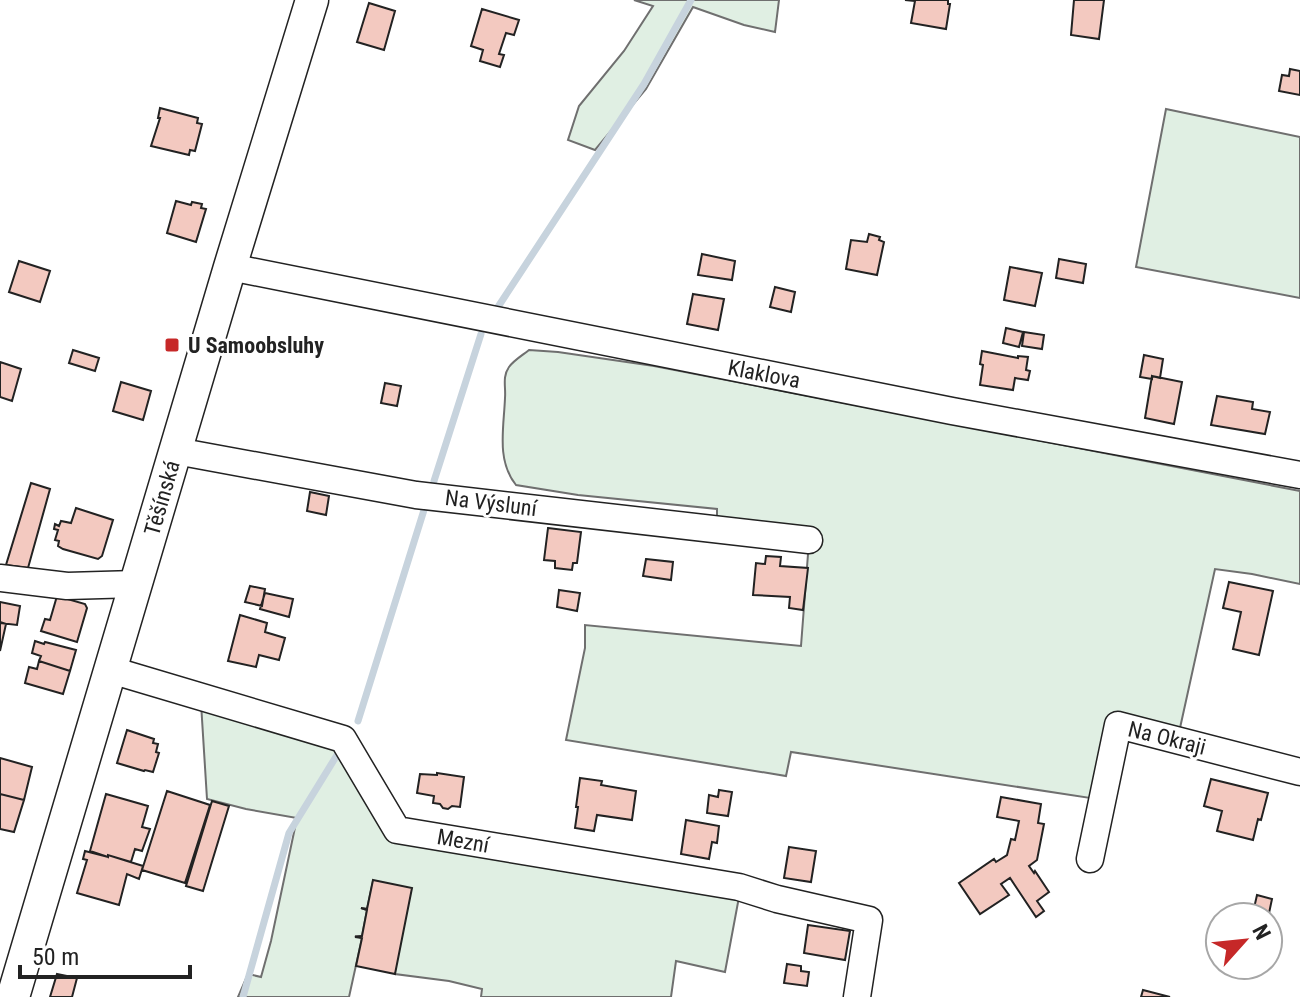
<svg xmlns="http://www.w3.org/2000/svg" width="1300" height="997" viewBox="0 0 1300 997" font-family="'Roboto Condensed',sans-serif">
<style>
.green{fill:#e0efe3;stroke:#6f6f6f;stroke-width:2}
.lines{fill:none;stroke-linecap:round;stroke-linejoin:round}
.stream{stroke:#c7d3dd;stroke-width:7}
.building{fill:#f3c9c0;stroke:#222;stroke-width:2}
.minor-casing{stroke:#222;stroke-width:29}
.major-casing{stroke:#222;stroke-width:35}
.minor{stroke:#fff;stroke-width:26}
.major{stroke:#fff;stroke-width:32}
.poi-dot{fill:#c62828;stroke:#fff;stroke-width:3}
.labels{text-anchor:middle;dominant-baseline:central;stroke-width:6;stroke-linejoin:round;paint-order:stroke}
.poi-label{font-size:22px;font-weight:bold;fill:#222;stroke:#fff;text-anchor:start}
.street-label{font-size:22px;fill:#222;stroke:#fff}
</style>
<rect width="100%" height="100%" fill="#fff"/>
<path class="green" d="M634 0H779L775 32 744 25 693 7 646 89 595 150 568 140 579 106 624 51 653 6Z
M1166 109 1300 137V298L1136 267Z
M529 350 558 352 654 366 1300 491V584L1252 574 1215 569 1180 728 1114 713 1090 798 791 752 786 776 566 740 585 648V625L801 646 809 541 717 520V509L578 495 516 485C496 460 504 427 505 398 506 387 502 377 509 367 514 360 523 355 529 350Z
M201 703 345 747 394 834 739 897 725 972 676 961 671 997H481L482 989 449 981 395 974 373 881 367 909 361 908 367 910 362 936H355L362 938 349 997H238L248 974 261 977 271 941 297 818 246 809 207 799Z"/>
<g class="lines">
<path class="stream" d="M494 313 644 84 691 0
M434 481 481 334
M358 721 424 510
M243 997 289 833 337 755"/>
</g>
<path class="building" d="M905 0H948V4H950L946 29 911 23 915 1Z
M1074 0H1104L1099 39 1071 35Z
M369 3 395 11 384 50 357 42Z
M482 9 519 20 514 35 506 33 499 54 504 55 500 67 480 61 483 50 471 46Z
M1290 69 1300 71V95L1279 91 1282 75 1289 76Z
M160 108 198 118 197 123 202 124 195 151 190 150 189 155 151 146 160 118H158Z
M176 201 191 205 192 202 202 204 201 208 206 209 196 242 167 233Z
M869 234 880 237 879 240 884 242 877 275 846 269 851 240 867 242Z
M702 254 735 261 732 280 698 275Z
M1059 259 1086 264 1083 283 1056 278Z
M19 261 50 271 40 302 9 292Z
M1010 267 1042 273 1035 306 1004 300Z
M775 287 795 292 791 312 770 307Z
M693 294 724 299 718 330 687 324Z
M1006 328 1023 332 1019 347 1003 343Z
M1024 332 1044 335 1042 349 1022 346Z
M73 350 99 358 95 371 69 363Z
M982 351 1018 358V356L1028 357 1026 370 1030 371 1028 380 1015 378 1013 390 980 385 983 365 980 364Z
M1144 355 1163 359 1160 378 1152 376V379L1140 377Z
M0 362 21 369 12 401 0 397Z
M1152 376 1182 382 1174 424 1145 418Z
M121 382 151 391 143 420 113 411Z
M385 383 401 386 397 406 381 403Z
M1217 396 1253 402 1252 409 1270 412 1265 434 1211 425Z
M31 483 50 489 28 568 6 565Z
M310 492 329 496 326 515 307 511Z
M76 508 113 520 102 556 98 559 63 549 58 546 59 541 55 540 58 530 54 529 55 524 59 526 61 521 71 523Z
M548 528 581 532 577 563H573L572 570 555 568V561L544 560Z
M766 556 781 557 780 566 808 568 803 610 789 608 790 597 753 595 756 563 765 564Z
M646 559 673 562 671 580 643 576Z
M1229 582 1273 591 1259 655 1233 649 1241 612 1223 608Z
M250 586 265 589 262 606 245 602Z
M559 590 580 593 577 611 557 607Z
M265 593 293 599 289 617 260 609Z
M57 596 85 604 87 608 77 642 41 631 45 619 50 620Z
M0 602 20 606 17 625 0 623Z
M240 615 267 623 265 632 285 638 279 660 259 655 256 667 228 661Z
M0 622 6 624 0 651Z
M35 641 44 644 45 642 76 650 70 671 39 661 41 656 32 653Z
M39 661 70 671 63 694 25 683 29 667 37 669Z
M127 730 154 739 153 743 158 744 156 752 159 753 153 772 145 770 144 771 117 763Z
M0 758 32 767 24 800 0 794Z
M437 773 464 777 460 807 452 806 448 809 443 808 440 804 433 803 434 796 417 793 420 774 437 775Z
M580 778 602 781 601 785 636 791 632 820 597 815 594 831 575 828 578 807H576Z
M1211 779 1268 793 1261 820 1258 819 1253 840 1217 831 1222 811 1204 806Z
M719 790 732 792 728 816 707 813 709 795 718 797Z
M167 791 210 805 185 883 142 870Z
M0 794 24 800 14 832 0 829Z
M106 794 148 806 142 827 150 829 142 851 135 849 131 862 108 855V857L90 851Z
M1001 797 1041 804 1038 823 1044 824 1037 860 1029 866 1034 873 1035 871 1049 892 1037 901 1044 911 1036 917 1010 878 1001 884 1009 895 980 914 959 883 994 859 996 862 1007 855 1011 839 1015 840 1019 821 997 817Z
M212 801 229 806 203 891 186 886Z
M686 820 719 826 717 843 712 842 709 859 681 854Z
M789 847 816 851 811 882 784 878Z
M85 851 108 857V855L143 866 139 879 127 874 119 905 77 893 87 860 83 859Z
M373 880 412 888 395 974 356 966 362 938 355 937 362 936 367 910 361 908 367 909Z
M1257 895 1272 899 1268 918 1252 917Z
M808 925 850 931 845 960 804 953Z
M787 964 801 966V971L809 972 807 986 784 983Z
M57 974 77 978 72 997H50Z
M1143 990 1170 997H1141Z"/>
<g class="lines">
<g class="minor-casing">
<path id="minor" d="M230 267 952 411 1300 475
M176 451 416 495 809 540
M0 578 67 586 136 584
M111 670 343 739 397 830 739 887 777 899 869 920 857 997
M1090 859 1118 725 1300 772"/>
</g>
<g class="major-casing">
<path id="major" d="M13 997 230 267 312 0"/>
</g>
<use href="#minor" class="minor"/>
<use href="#major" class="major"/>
</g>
<rect class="poi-dot" x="164" y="337" width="16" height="16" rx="4"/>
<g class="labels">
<g class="poi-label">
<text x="188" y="345">U Samoobsluhy</text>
</g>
<g class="street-label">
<text transform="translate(764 374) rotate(11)">Klaklova</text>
<text transform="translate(162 498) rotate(-74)">Těšínská</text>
<text transform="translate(491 503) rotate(7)">Na Výsluní</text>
<text transform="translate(1167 738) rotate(14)">Na Okraji</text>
<text transform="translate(463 841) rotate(10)">Mezní</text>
</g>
</g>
<g transform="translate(1244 941) rotate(63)"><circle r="38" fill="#ffffff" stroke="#a7a7a7" stroke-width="2"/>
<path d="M0-6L14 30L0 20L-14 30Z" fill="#c62828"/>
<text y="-12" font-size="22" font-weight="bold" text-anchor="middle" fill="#222222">N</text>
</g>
<path d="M20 965v12h170v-12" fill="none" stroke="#222222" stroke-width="4"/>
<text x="32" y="965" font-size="24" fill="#222222" stroke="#ffffff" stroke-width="6" paint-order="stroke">50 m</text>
</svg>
